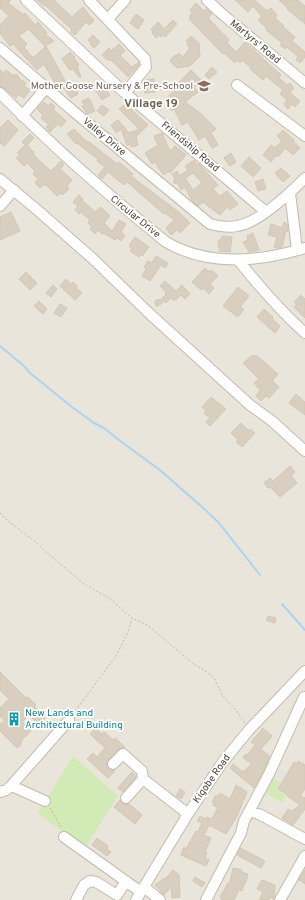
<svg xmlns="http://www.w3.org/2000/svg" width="305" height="900" viewBox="0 0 305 900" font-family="Overpass,sans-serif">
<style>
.residential{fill:#eae5da}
.green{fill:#d2eab5}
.parking{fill:#e5e3e0}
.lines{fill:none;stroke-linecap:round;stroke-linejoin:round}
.stream{stroke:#a9d4f2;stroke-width:2}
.building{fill:#d8cfc1;stroke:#d3c7b4;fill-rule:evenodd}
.minor-casing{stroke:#c2bbae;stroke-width:12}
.path{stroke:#c4b79f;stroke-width:1;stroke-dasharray:2 2;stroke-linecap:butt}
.minor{stroke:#fff;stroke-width:10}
.labels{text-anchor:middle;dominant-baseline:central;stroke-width:3.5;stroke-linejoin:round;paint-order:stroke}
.street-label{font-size:10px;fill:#4b4439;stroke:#fff}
.education-label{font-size:10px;fill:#785e54;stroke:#fff;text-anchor:end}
.culture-label{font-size:10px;fill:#0d838f;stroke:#fff;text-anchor:start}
.quarter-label{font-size:12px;font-weight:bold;fill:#6e6250;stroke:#fff}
</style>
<rect width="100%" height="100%" fill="#f6f3ec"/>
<path class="residential" d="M0 0H305V900H0Z"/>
<path class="green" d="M73 756 118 796 84 849 38 813Z
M274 778 281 782 277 790 286 795 283 799 285 800 284 803 265 793Z"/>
<path class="parking" d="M280 768 287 772 281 782 274 778Z"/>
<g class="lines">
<path class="stream" d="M0 346 24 366 30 373 72 407 94 423 104 428 119 440 161 471 201 506 219 523 260 575
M282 604 305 630"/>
</g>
<path class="building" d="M0 0H11L8 3 24 15 25 13 35 25 38 22 47 33 45 34 54 41 45 46 28 29 19 36 27 44 24 47 33 58 46 46 69 88 73 85 78 94 71 98 61 85 57 87 44 64 37 70 13 44 10 46 0 33V25L9 16 0 8Z
M37 0H54L72 17 83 7 94 21 89 25 86 22 75 35 71 32 72 30 69 27 45 5 44 6Z
M235 0H254L267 11 271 8 277 15 275 18 284 26 283 27 295 37 292 41 305 52V57L300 63 296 60 298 57 287 47 285 49 280 45 282 43 266 30 267 29 258 20 262 17 253 6 248 12Z
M279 0H298L305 6V24L287 9 288 8Z
M196 3 204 11 207 9 212 14 208 18 229 40 227 43 236 52 245 42 281 75 279 78 287 85 290 83 294 88 290 93 300 101 295 107 292 104 288 109 284 104 287 100 280 94 283 90 266 76 263 80 250 69 251 68 242 60 240 63 238 60 235 63 224 53 223 54 189 19 191 17 189 16 192 13 190 10Z
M136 14 144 20 138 29 130 23Z
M173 20 177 24 165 37 163 35 161 37 158 35 156 38 152 33 153 32 151 29 158 22 164 29Z
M93 35 100 42 94 48 90 44 91 42 88 40Z
M191 36 199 43 200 56 190 66 177 68 170 61 175 55 176 56 179 53 183 57 190 48 187 45 188 43 186 41Z
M119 44 125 51 120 56 132 67 139 62V65L128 77 111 60 110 61 108 59 107 60 102 55 109 48 111 51Z
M70 52 75 57 74 58 79 65 77 66 81 77H79L73 69 70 70 62 59Z
M212 67 217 72 209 79 205 75Z
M0 70 4 73 6 70 14 76 15 74 19 77 18 78 26 83 24 86 30 90 24 98 18 94 16 98 4 88 0 87Z
M191 70 201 80 194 87 198 92 185 102 199 112 216 129 211 133 218 145 212 148 205 136 199 140 188 122 182 125 174 109 172 111 165 99 176 90 171 91Z
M154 79 155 92 145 93 144 87 146 86V80Z
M102 85 110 95 102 100 95 89Z
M89 98 95 111 87 114 82 106 84 105 82 101Z
M44 102 48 106 51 103 55 107 53 109 66 121 61 127 58 124 50 132 46 127 49 125 41 118 43 115 37 109Z
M102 105 109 110 104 116 97 111Z
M124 105 130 110 131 109 148 125 136 137 138 145 132 147 130 144 127 145 121 129 116 133 111 125 118 120 129 133 139 129 119 109Z
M8 120 18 130 4 146 0 143V128Z
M74 129 87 142 88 141 117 164 119 162 133 174 131 176 181 214 190 223 180 233 177 230 171 235 166 228 174 220 165 213 164 214 127 182 124 185 108 172 102 179 98 175 105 167 97 161 99 160 77 143 76 144 67 134Z
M283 130 295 141 293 142 300 148 293 155 285 148 278 157 276 155 271 162 263 155 271 145 275 148 282 141 277 136Z
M162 133 170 151 175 146 186 155 170 173 169 171 164 175 162 172H161L155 162 152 164 145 153 158 145 154 136Z
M30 134 34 138 27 145 34 152 33 154 43 164 51 171 61 161 64 165 60 169 72 180 67 186 69 189 63 195 61 193 57 196 45 184 40 188 35 183 38 179 33 174 35 171 27 163 24 166 16 158 20 155 17 153 25 145 22 142Z
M231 153 236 162 230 166 224 158Z
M249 157 261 168 253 177 241 166Z
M194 160 197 165 199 164 218 185 213 189 220 196 227 191 238 204 230 210 227 207 220 215 203 202 198 206 193 202 185 187 181 190 177 182 175 184 173 181 175 179 172 174 177 171 179 176 188 170 185 166ZM193 173 202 183 193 190 185 178Z
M281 168 290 176 283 182 275 173Z
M263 179 266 189 258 191 255 182Z
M79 195 83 199 82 200 95 212 101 207 110 216 104 223 112 231 119 220 126 224 121 232 125 235 121 241 117 238 115 240 103 233 102 234 98 230 95 234 90 229 92 227 88 223 90 220 81 212 79 214 75 210 78 206 73 202Z
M11 212 20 231 0 240V217Z
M284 222 287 224 288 230 287 232 286 231 282 247 277 248 274 247 277 237 268 235 271 224 282 228Z
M253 233 259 250 249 252 243 242 248 240 247 236Z
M222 236 232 237 230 252 219 251 220 247H218L219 240H221Z
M135 237 149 247 142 256 141 255 139 257 130 251 132 249 129 246Z
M156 256 168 263 165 268 161 265 150 281 142 276 146 269 144 267 148 261 152 263Z
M205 268 209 272 211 270 218 276 210 284 214 288 209 294 203 288 201 290 192 282Z
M26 272 37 283 30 290 19 279Z
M66 279 71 284 73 282 77 286 76 288 82 293 75 300 60 286Z
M165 281 176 291 182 285 190 294 185 299 181 295 174 301 171 298 166 303 164 301 160 305 156 306 155 301 157 300 163 299 162 298 166 295 165 293 166 292 160 286Z
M53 285 57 289 51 297 46 293Z
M238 287 249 296 240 307 244 309 238 317 223 306Z
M301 295 305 299V318L294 307 297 304 294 302Z
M39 301 47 309 43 314 34 306Z
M60 304 67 308 61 317 54 313Z
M264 309 273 317 272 319 280 326 275 333 257 317Z
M253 355 254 357 256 355 278 374 272 381 279 387 269 398 266 396 261 401 256 396 260 390 254 383 259 379 243 363Z
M296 394 305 402V415L289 403Z
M211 397 226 409 210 426 206 422 210 418 204 413 206 411 202 407Z
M241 423 249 431 250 429 255 433 242 447 236 442 238 440 231 433Z
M290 466 295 472 291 476 297 483 280 497 270 487 268 488 264 483 270 478 273 481Z
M268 616 276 618 275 623 266 620Z
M0 672 26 698 28 697 36 705 34 706 45 718 38 724 29 715 22 722 31 731 22 740 20 746 17 748 0 731V724L5 721 0 716V708L9 699 0 690Z
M96 728 102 734 104 732 113 740 115 738 125 747 119 749 106 762 109 769 115 771 108 778 87 759 93 753 97 757 105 748 90 734Z
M263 728 272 736 261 749 270 757 267 761H268L263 771 254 788 230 768 233 764 243 772 252 764 243 758 245 754 247 755 255 745 251 742Z
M298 761 305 765V789L300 796 305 798V809L293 825 282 818 288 809 292 811 300 805 286 795 287 794 278 789 294 762 297 764Z
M132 772 136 777 123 792 118 788Z
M236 785 247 792 237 816 226 834 209 825 204 835 211 838 205 852 207 853 205 858 209 860 206 866 181 855 184 847 186 849 196 831 198 832 202 823 197 821 200 816 206 819 207 817 212 819 218 808 213 805 214 803 212 802 216 795 218 797 220 793 230 799Z
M180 789 185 792 181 799 176 796Z
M120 800 124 804H129L142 815 135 824 114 807Z
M97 838 108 846 107 849 111 852 107 856 92 845Z
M240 848 265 861 261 868 237 855Z
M233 868 242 870 241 872 248 874 246 882H245L242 891 239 890 234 900H221L222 898 220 897 228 883H230Z
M173 870 179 875 180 897 172 898 171 887 164 895 155 885 164 878 165 879Z
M305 870V884L299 880Z
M195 877 205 883 202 887 193 881Z
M262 880 275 885 274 899 270 897 269 900H259L263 892 257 889Z"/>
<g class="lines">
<g class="minor-casing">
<path id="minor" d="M26 0 125 93 266 212
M89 0 145 59 146 67 125 93
M207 0 221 13 305 83
M108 19 125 0
M0 48 73 111 210 224C218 226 228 228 237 226 259 223 289 194 305 178
M237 85 305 136
M0 93C52 146 108 195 166 242 209 267 259 262 305 248
M22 116 46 88
M0 179 35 208 92 258 151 315 250 405 272 421 305 451
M290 193 297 250
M0 206 14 190
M238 260C259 286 280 311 305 333
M113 764 123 754 142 771 143 779 188 814
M10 787H14L45 801
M0 792 6 790 10 787 69 720
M126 798 143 779
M250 811 261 815 305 839
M64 837 141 892
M144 887 160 900
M76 900 84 885 90 881 96 882 117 895 126 881
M136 900 188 814 222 763 249 730 305 671
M206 900 241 833 244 821 269 774 304 697
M280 900 305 856"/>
</g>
<path class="path" d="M0 513 8 521 37 543 45 551 84 584 109 598 132 618 147 625 195 665 207 672 214 678 222 695 236 710 245 723
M73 714 116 656 127 634 132 619
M50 808 62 829"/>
<use href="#minor" class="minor"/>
</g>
<defs>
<g id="school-bare" transform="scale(1.08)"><path d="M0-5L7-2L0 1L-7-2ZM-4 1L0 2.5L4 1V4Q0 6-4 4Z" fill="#8d6e63" stroke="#fff" stroke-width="2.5" paint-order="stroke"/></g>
<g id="building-bare" transform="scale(1.08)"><path d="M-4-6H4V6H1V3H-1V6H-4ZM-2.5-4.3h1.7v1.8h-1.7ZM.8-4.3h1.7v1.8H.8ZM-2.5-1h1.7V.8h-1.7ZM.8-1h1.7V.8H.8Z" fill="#0f9aa8" stroke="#fff" stroke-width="2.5" paint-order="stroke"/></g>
</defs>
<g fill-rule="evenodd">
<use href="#school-bare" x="204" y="86"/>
<use href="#building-bare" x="14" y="719"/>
</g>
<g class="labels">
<g class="street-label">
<text transform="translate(255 42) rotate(40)">Martyrs' Road</text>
<text transform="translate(104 137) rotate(40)">Valley Drive</text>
<text transform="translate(190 147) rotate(40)">Friendship Road</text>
<text transform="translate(135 217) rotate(39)">Circular Drive</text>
<text transform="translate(212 779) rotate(-55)">Kigobe Road</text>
</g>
<g class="education-label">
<text x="193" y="86">Mother Goose Nursery &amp; Pre-School</text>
</g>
<g class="culture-label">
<text x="25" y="713">New Lands and<tspan x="25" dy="12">Architectural Building</tspan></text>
</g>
<g class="quarter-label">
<text x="151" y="104">Village 19</text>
</g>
</g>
</svg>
